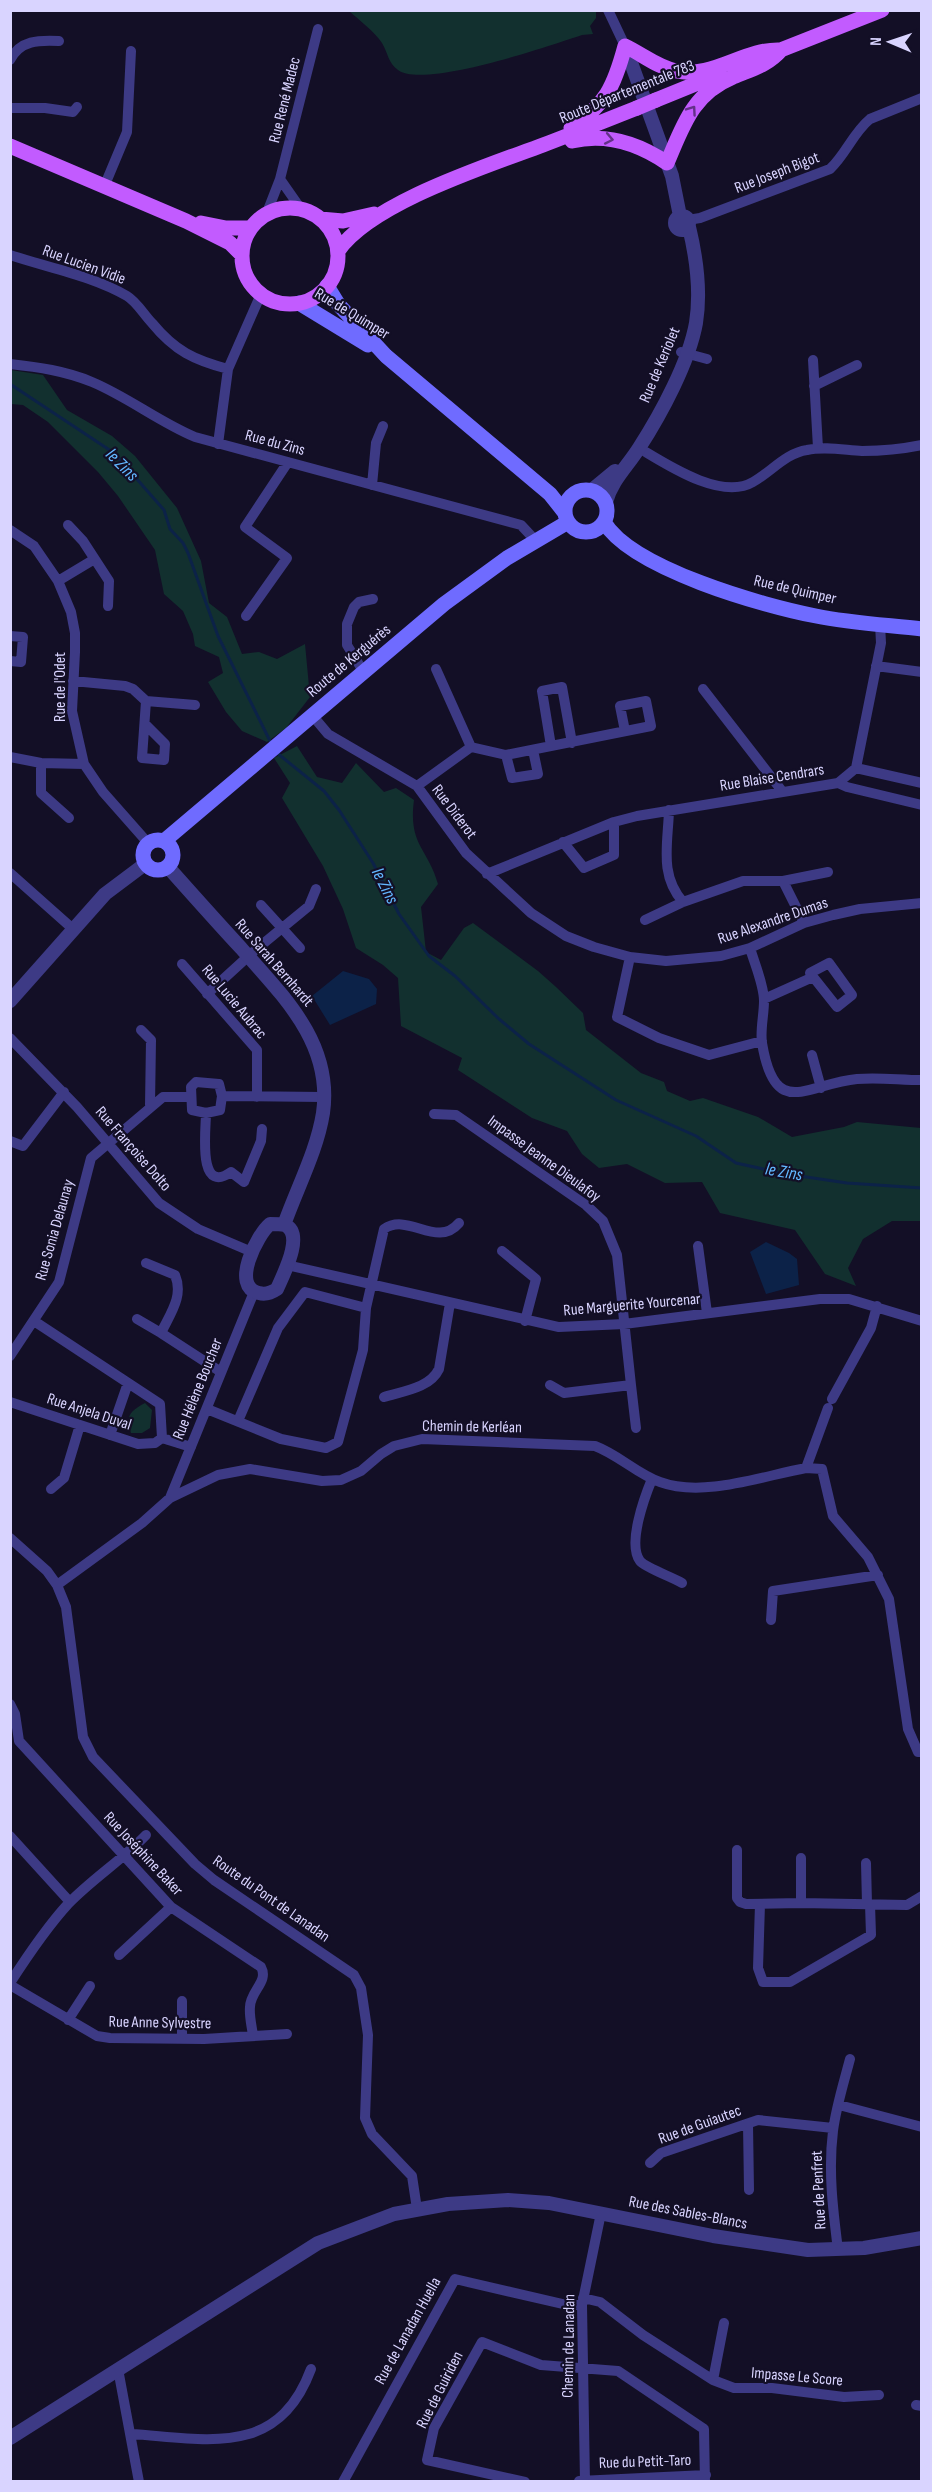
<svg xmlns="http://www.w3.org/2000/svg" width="932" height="2492" viewBox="0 0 932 2492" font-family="'Sofia Sans Condensed',sans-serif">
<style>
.green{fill:#12302f}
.water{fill:#0c2248}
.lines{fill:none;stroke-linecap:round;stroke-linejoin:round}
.stream{stroke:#0c2248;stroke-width:3}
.minor{stroke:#3d3a85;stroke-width:10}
.tertiary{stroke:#3d3a85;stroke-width:14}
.secondary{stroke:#6f6bff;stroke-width:15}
.primary{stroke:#c25bff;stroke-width:15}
.primary-bridge{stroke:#c25bff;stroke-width:15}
.oneway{stroke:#623188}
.labels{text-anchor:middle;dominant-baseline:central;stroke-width:4.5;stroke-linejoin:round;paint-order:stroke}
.street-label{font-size:16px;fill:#d9d4ff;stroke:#130f26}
.water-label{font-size:18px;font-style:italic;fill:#62b6ff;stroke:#130f26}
</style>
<rect width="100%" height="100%" fill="#130f26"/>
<path class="green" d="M596 10V18L590 26 593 34 582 35C549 46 424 89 398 70 388 63 388 53 382 43 374 31 359 20 349 11Z
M11 370 43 375 67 410 112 436 135 456 177 508 201 561 209 603 227 617 242 654 259 652 277 659 305 644 310 697 286 728 267 742 242 731 226 712 208 682 223 673 219 657 195 646 193 634 183 611 164 594 155 550 118 496 98 472 48 422 23 405 11 404Z
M297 746 317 777 342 783 356 763 384 792 396 788 414 800C408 845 428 848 438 884L421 907 426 952 441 960 464 928 473 923 538 971 556 987 583 1013 586 1030 641 1073 664 1082 667 1091 690 1101 703 1098 758 1117 792 1137 844 1127 857 1122 921 1128V1221H892L863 1239 848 1268 856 1286 825 1274 795 1230 720 1213 702 1182 665 1183 627 1164 599 1168 582 1154 567 1131 532 1118 458 1070 462 1058 401 1026 398 978 383 965 356 948 343 909 323 866 282 798 290 783 274 758Z
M145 1403 152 1410 150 1428 142 1433H131C125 1416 130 1411 145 1403Z"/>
<path class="water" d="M343 971 369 979 377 989 376 1004 330 1025 312 996Z
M766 1242 789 1253 797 1259 799 1285 766 1294 750 1252Z"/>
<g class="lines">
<path class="stream" d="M10 384 114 453 164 510 170 529 183 543 188 553 218 636 272 745
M277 753 324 791 339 810 373 863 399 914 429 956 455 976 499 1019 529 1044 616 1100 696 1136 736 1163 786 1174 847 1183 922 1188"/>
<path class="minor" d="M608 10 625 46
M10 60C20 40 39 40 59 41
M10 108H45L73 112 77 107
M280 179 301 209
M104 187 127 132 131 51
M266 215 280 179 318 29
M688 220 700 218 830 169C846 154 853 133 870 119L922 98
M10 255C49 268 93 276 127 296 137 302 144 315 152 323 175 351 194 360 228 369
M681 352 707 359
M813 360 818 448
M10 364C38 367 66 371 92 382 128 397 159 422 195 437L521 525 535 540
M814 386 857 365
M218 444 228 369 261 294
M639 448C666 464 721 501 753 482 771 472 786 453 807 450 825 446 844 450 862 451 882 451 902 449 922 445
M372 485 376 443 383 426
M68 525 83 541 109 581 108 606
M10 530 34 546 58 581 71 612 75 633V652L72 711 84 764 103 792 148 843
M58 581 93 560
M246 616 287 558 245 527 288 462
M10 636 23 637 21 662 10 661
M876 666 922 672
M436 669 471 747
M363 671 347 645V624L354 607 359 602 373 599
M73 681 125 686 133 689 146 701 195 705
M703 689 782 791
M312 715 328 734 417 786 466 853 531 913 566 936 594 947 630 957 666 961 721 956 750 948 804 923 833 915 860 909 922 903
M145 724 165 744 164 760 142 758 146 701
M551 746 542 691 562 687 572 743
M471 747 506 755 651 726 646 701 620 706 625 731
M506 755 512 778 538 774 533 750
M10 757 41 763 84 764
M41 763V793L69 818
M856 768 922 783
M838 783 847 787 922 805
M417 786 471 747
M669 810C668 844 659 875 683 902
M563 842 584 868 614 855V822
M10 873 73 929
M487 874 614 822 637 816 838 783 856 768 881 643 880 624
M783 881 804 923
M261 905 300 948
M645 920 683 902 743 881H783L828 872
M750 948C755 965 764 985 764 1001 764 1015 760 1030 762 1043 775 1121 806 1084 857 1079 878 1077 900 1080 922 1080
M630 957 617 1017 659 1038 709 1055 762 1041
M829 963 852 995 837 1007 810 973Z
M182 964 257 1050V1097
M207 994 253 952 309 906 316 889
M764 999 813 977
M141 1030 151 1040 150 1105
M10 1038 77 1107 159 1203 198 1229 252 1252
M812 1055 821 1088
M196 1082 219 1084 222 1096 220 1110 206 1113 192 1110 191 1087Z
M222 1096 323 1097
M206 1113C206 1129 197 1196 231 1172L244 1182 261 1141 262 1129
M434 1114 456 1115 586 1205 603 1221 617 1255 631 1385 564 1393 550 1385
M10 1141 23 1146 64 1092
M698 1246 707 1313
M502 1251 536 1279 525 1321
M146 1263 175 1275C184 1296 170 1314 161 1333L221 1372
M287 1265 559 1327 624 1324 820 1299H849L922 1321
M137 1319 161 1333
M34 1321 160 1404 162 1438
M10 1356 59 1282 91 1158 163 1097H190
M631 1385 636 1428
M384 1397C404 1391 430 1388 439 1369L450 1303
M832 1399 871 1328 877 1306
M10 1402 138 1444 155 1443 162 1438
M207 1409 281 1439 326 1448 338 1442 363 1350 366 1308 384 1229C408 1212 437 1249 459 1223
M238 1421 278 1328 305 1292 366 1308
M110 1435 128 1383
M162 1438 191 1447
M806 1468 828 1408
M652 1479C645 1496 627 1544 640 1561 646 1568 672 1577 682 1583
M51 1489 64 1478 80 1425
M170 1498 254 1292
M10 1538 47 1571 57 1585 66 1607 83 1737 93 1757 195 1864 214 1880 354 1975 361 1988 368 2035 365 2118 372 2134 412 2176 417 2209
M57 1585 142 1523 170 1498 218 1475 250 1469 322 1481 341 1480 361 1471 381 1454 394 1446 422 1439 595 1446C619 1455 637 1474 660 1482 703 1498 762 1476 806 1468L822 1469 833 1516 868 1557 889 1599 908 1729 918 1752H922
M771 1620 773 1591 878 1575
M10 1704 15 1714 19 1741 171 1907 261 1967C269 1982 250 1991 250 2007 249 2016 252 2027 253 2036
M10 1836 70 1902
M737 1850V1898L740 1902 746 1904 801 1903 907 1905 922 1896
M801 1858V1903
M866 1863 867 1904
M760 1904 758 1968 763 1982H790L871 1935 870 1904
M119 1955 171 1907
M10 1983C28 1955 46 1928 68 1904 92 1879 122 1860 146 1835
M10 1985 97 2036 110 2038 204 2039 287 2034
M182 2001V2039
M68 2020 90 1986
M839 2105 922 2127
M748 2124 749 2190
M650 2163 661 2153 758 2120 833 2128
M838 2250C833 2210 828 2171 833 2131 836 2107 844 2082 850 2059
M583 2298 600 2302 643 2335 713 2380 734 2388H772L844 2397 879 2395
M118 2369 139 2482
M713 2380 724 2323
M916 2405 922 2406
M131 2434C208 2439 278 2458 311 2369
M579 2481 706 2475
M343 2482 455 2279 567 2305H582
M525 2482 427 2460 434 2428 482 2342 541 2365 618 2371 704 2429 705 2482
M585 2482 582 2305 601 2213"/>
<path class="tertiary" d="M625 46 672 176 680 216
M675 223a7 7 0 1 1 14 0a7 7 0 1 1-14 0Z
M592 490 615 471
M606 502C612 480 627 467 639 448 661 414 689 362 696 323 701 292 696 256 689 227
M168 867C192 894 216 921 241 948 283 996 333 1043 323 1113 317 1151 297 1188 284 1225
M10 1001 105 894 145 864
M270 1224C275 1224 281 1224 285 1225 305 1234 283 1275 277 1289 271 1293 266 1295 259 1293 230 1287 257 1235 270 1224Z
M10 2438 318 2243 394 2214 448 2204 508 2200 549 2203 713 2236 808 2250 864 2248 922 2238"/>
<path class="secondary" d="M327 286 338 304 386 356 550 494 565 513
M299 303 368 345
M565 511a21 21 0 1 1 42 0a21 21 0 1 1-42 0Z
M604 522C632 569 764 606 816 616 850 623 887 625 922 629
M143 855a15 15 0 1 1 30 0a15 15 0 1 1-30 0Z
M164 841 444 604 507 558 568 522"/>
<path class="primary" d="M773 53 882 10
M656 100 720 74
M571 128C606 104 614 87 625 46 642 54 657 67 676 71 713 79 744 48 781 50
M572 141C606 133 639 144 667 163 683 126 692 94 733 77 751 69 767 66 781 50
M10 146 186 221 230 243 242 255
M242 256a48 48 0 1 1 96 0a48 48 0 1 1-96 0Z
M320 219 343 221 374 214
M201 223 226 228H251
M338 251C371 203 487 166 543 145 575 133 606 120 637 108"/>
<path class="primary-bridge" d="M637 108 656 100"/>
</g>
<defs><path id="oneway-chevron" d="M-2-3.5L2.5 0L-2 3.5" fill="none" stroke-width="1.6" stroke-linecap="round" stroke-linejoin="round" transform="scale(1.5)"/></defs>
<g class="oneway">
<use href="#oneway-chevron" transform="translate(692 110) rotate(-55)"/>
<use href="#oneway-chevron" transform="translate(609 139) rotate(11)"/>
</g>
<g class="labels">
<g class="street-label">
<text transform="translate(627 92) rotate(-22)">Route Départementale 783</text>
<text transform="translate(285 100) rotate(-76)">Rue René Madec</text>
<text transform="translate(777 173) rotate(-21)">Rue Joseph Bigot</text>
<text transform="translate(84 265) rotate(20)">Rue Lucien Vidie</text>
<text transform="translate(352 314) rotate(31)">Rue de Quimper</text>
<text transform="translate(660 365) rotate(-67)">Rue de Keriolet</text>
<text transform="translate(275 443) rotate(15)">Rue du Zins</text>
<text transform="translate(795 590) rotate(13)">Rue de Quimper</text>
<text transform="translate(349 661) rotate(-40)">Route de Kerguérès</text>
<text transform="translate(60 687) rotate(-90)">Rue de l'Odet</text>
<text transform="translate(772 778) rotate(-9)">Rue Blaise Cendrars</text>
<text transform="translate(454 812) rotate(53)">Rue Diderot</text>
<text transform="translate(773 921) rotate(-19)">Rue Alexandre Dumas</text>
<text transform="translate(274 963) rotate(49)">Rue Sarah Bernhardt</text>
<text transform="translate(234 1002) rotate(50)">Rue Lucie Aubrac</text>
<text transform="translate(133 1149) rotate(49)">Rue Françoise Dolto</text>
<text transform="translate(544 1159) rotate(36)">Impasse Jeanne Dieulafoy</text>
<text transform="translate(55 1230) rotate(-74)">Rue Sonia Delaunay</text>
<text transform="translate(632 1305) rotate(-5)">Rue Marguerite Yourcenar</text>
<text transform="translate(198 1389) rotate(-68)">Rue Hélène Boucher</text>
<text transform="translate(89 1412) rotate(18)">Rue Anjela Duval</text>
<text transform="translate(472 1427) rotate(1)">Chemin de Kerléan</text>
<text transform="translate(143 1854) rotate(47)">Rue Joséphine Baker</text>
<text transform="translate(271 1899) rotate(35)">Route du Pont de Lanadan</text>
<text transform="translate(160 2023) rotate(1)">Rue Anne Sylvestre</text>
<text transform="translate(700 2125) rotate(-20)">Rue de Guiautec</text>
<text transform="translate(819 2190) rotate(-93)">Rue de Penfret</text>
<text transform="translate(688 2213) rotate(11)">Rue des Sables-Blancs</text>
<text transform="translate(408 2331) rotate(-61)">Rue de Lanadan Huella</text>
<text transform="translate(569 2346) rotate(-89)">Chemin de Lanadan</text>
<text transform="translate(797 2377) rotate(5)">Impasse Le Score</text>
<text transform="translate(440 2390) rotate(-63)">Rue de Guiriden</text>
<text transform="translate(645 2462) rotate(-2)">Rue du Petit-Taro</text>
</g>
<g class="water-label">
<text transform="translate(122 465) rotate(45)">le Zins</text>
<text transform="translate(385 886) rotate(63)">le Zins</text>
<text transform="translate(784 1172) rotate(10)">le Zins</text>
</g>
</g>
<rect width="932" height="2492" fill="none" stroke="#d9d4ff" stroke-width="24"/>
<g transform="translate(890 42) rotate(272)" stroke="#130f26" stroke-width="4.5" paint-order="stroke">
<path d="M0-4.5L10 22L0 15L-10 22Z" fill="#d9d4ff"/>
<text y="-9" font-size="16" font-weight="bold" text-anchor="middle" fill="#d9d4ff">N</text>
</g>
</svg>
